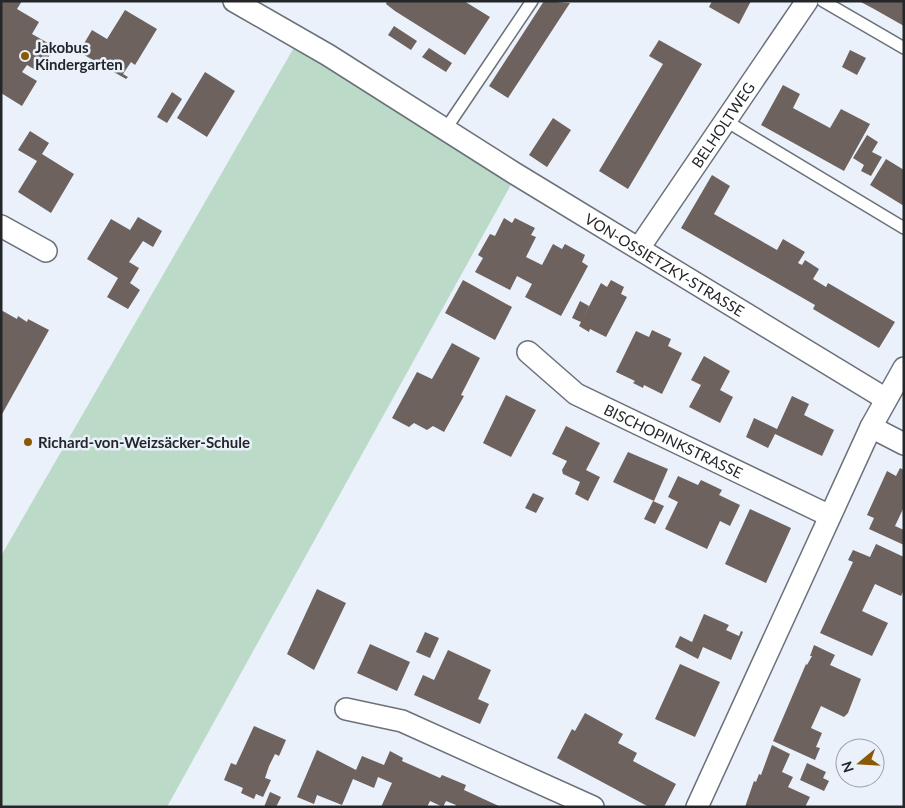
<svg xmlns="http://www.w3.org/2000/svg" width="905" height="808" viewBox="0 0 905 808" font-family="Lato,sans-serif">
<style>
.green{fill:#bbdac8}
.building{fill:#6d625e}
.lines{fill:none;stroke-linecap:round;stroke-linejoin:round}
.lane-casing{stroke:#6a7179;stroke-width:14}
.street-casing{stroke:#6a7179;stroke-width:24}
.lane{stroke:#fff;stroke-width:11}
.street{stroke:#fff;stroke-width:21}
.poi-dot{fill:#8a5901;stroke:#eaf1fb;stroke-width:2}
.labels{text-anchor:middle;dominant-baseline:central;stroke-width:5;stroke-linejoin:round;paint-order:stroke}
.poi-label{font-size:15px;font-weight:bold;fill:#24272a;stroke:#eaf1fb;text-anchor:start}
.street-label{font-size:15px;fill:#24272a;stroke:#eaf1fb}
</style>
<rect width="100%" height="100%" fill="#eaf1fb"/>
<path class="green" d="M296 44 513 181 167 807H1V556Z"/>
<path class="building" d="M1 1H22L17 9 39 22 32 34 55 47 39 72 27 65 22 72 37 81 22 106 1 93Z
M387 1H464L490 17 465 55 395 11 386 4Z
M544 1 570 3 508 98 489 86Z
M712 1H751L739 24 709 7Z
M859 1H904V26L874 9Z
M125 10 157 29 135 65 131 62 123 74 128 77 126 79 79 52 92 30 107 39Z
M394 26 417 41 411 50 388 35Z
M659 40 702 64 628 189 599 171 663 64 649 56Z
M429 48 452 63 446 72 422 57Z
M850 50 866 58 857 75 842 67Z
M205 72 235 91 207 137 177 118Z
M783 85 800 94 793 108 830 128 841 109 870 124 844 171 761 125Z
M172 92 182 99 167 123 157 117Z
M553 118 571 130 547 167 529 155Z
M30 131 49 143 42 154 74 174 51 213 18 192 37 161 18 150Z
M867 135 878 142 872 152 882 157 871 176 861 171 864 165 853 158Z
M886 159 904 170V206L870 185Z
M712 175 730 186 714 214 777 250 783 239 805 252 798 263 802 265 805 260 819 269 813 279 826 287 828 283 895 322 879 348 813 309 815 305 681 228Z
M138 217 162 231 153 247 143 241 129 262 139 268 130 283 140 290 128 309 107 297 118 278 87 259 111 219 130 230Z
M504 218 512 223 515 218 535 228 531 235 536 237 526 257 542 265 553 244 562 249 565 244 585 255 582 262 588 266 561 316 525 297 532 284 517 276 510 290 475 272 483 258 478 255 490 234 495 236Z
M463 280 512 307 495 340 445 313Z
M611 280 624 287 621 294 627 297 606 337 590 329 589 332 579 326 581 322 572 318 580 301 589 306 583 318 601 283 607 287Z
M1 310 17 319 18 316 27 322 28 319 49 330 1 416Z
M652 330 671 339 668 346 682 353 662 394 644 385 643 388 633 383 635 381 616 372 636 331 649 337Z
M452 343 480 358 461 395 464 396 444 432 433 426 427 430 414 423 409 427 392 418 417 372 432 379Z
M704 356 730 371 720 390 733 397 720 423 689 407 701 385 691 380Z
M506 395 536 410 511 457 483 443Z
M792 396 809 404 804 415 834 430 822 456 775 434 768 448 746 437 754 418 777 429Z
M566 426 600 443 586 470 600 477 588 501 575 494 580 482 563 474 562 470 567 461 552 454Z
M628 452 668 469 654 501 613 482Z
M900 468 904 470V507L895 526 904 530V545L869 529 874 518 867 515 887 471 896 476Z
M678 476 698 485 701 480 722 490 719 495 740 505 730 526 720 521 707 549 665 529 678 502 668 497Z
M533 493 544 498 536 513 525 508Z
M653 501 664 506 655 524 644 519Z
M750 509 791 528 766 583 725 564Z
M876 544 904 557V590L901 596 875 584 862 611 888 623 872 656 820 633 853 562 848 560 853 550 870 557Z
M317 589 346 603 314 670 287 654Z
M704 614 729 625 726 630 739 636 741 631 743 632 731 660 703 647 698 659 675 647 680 636 692 642Z
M425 632 439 638 430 658 416 652Z
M370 644 410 662 397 691 357 673Z
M814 645 835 655 830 665 861 679 848 713 844 717 821 706 811 728 822 733 816 747 820 748 815 760 773 741 806 664 807 665 812 656H810Z
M448 650 491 670 478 699 489 704 480 724 414 695 423 675 434 680Z
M680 664 720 682 695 737 655 719Z
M585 713 623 734 618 743 637 753 633 761 676 784 664 807H649L557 758 572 729 575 731Z
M254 726 286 740 279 756 275 754 269 766 265 778 271 780 263 797 256 794 254 799 241 793 243 788 224 780 231 763 236 765Z
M772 745 790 754 782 772 793 777 788 787 810 797 805 807H745L754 781 756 782 759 774 761 775Z
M317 750 356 770 362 756 384 765 390 751 403 758 402 761 440 778 442 775 466 785 464 790 501 807H455L456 805 446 801 443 807 430 801 427 807H381L392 783 378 777 374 788 353 779 342 805 317 795 314 804 297 797Z
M807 763 826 772 823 778 829 781 824 791 800 780Z
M270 792 281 797 276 807H264Z"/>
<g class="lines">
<g class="lane-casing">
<path id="lane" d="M823 1 904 48
M726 121 904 228
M445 130 532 1"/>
</g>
<g class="street-casing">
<g id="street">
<path id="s1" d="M234 1 328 55 514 173 886 399"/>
<path d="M1 226 46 251"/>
<path id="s2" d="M639 248 807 1"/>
<path id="s3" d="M528 352 576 394 830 516"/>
<path d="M871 427 904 444"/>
<path d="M346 709 402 721 593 807"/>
<path d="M697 807 871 427 904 368"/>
</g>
</g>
<use href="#lane" class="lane"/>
<use href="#street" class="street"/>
</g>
<g class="poi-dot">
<circle cx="25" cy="56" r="5"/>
<circle cx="28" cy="442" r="5"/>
</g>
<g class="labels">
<g class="poi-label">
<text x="35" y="47">Jakobus<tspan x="35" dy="17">Kindergarten</tspan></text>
<text x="38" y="442">Richard-von-Weizsäcker-Schule</text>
</g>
<g class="street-label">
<text stroke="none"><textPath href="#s2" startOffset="149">BELHOLTWEG</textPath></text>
<text stroke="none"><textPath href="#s1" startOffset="505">VON-OSSIETZKY-STRASSE</textPath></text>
<text stroke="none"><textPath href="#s3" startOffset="172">BISCHOPINKSTRASSE</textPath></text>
</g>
</g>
<rect width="905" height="808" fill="none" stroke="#24272a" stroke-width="5"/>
<g transform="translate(860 763) rotate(252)"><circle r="24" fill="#eaf1fb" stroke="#9ba0a7"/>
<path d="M0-4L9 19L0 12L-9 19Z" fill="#8a5901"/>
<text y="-8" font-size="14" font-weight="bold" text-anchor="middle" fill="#24272a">N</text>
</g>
</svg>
